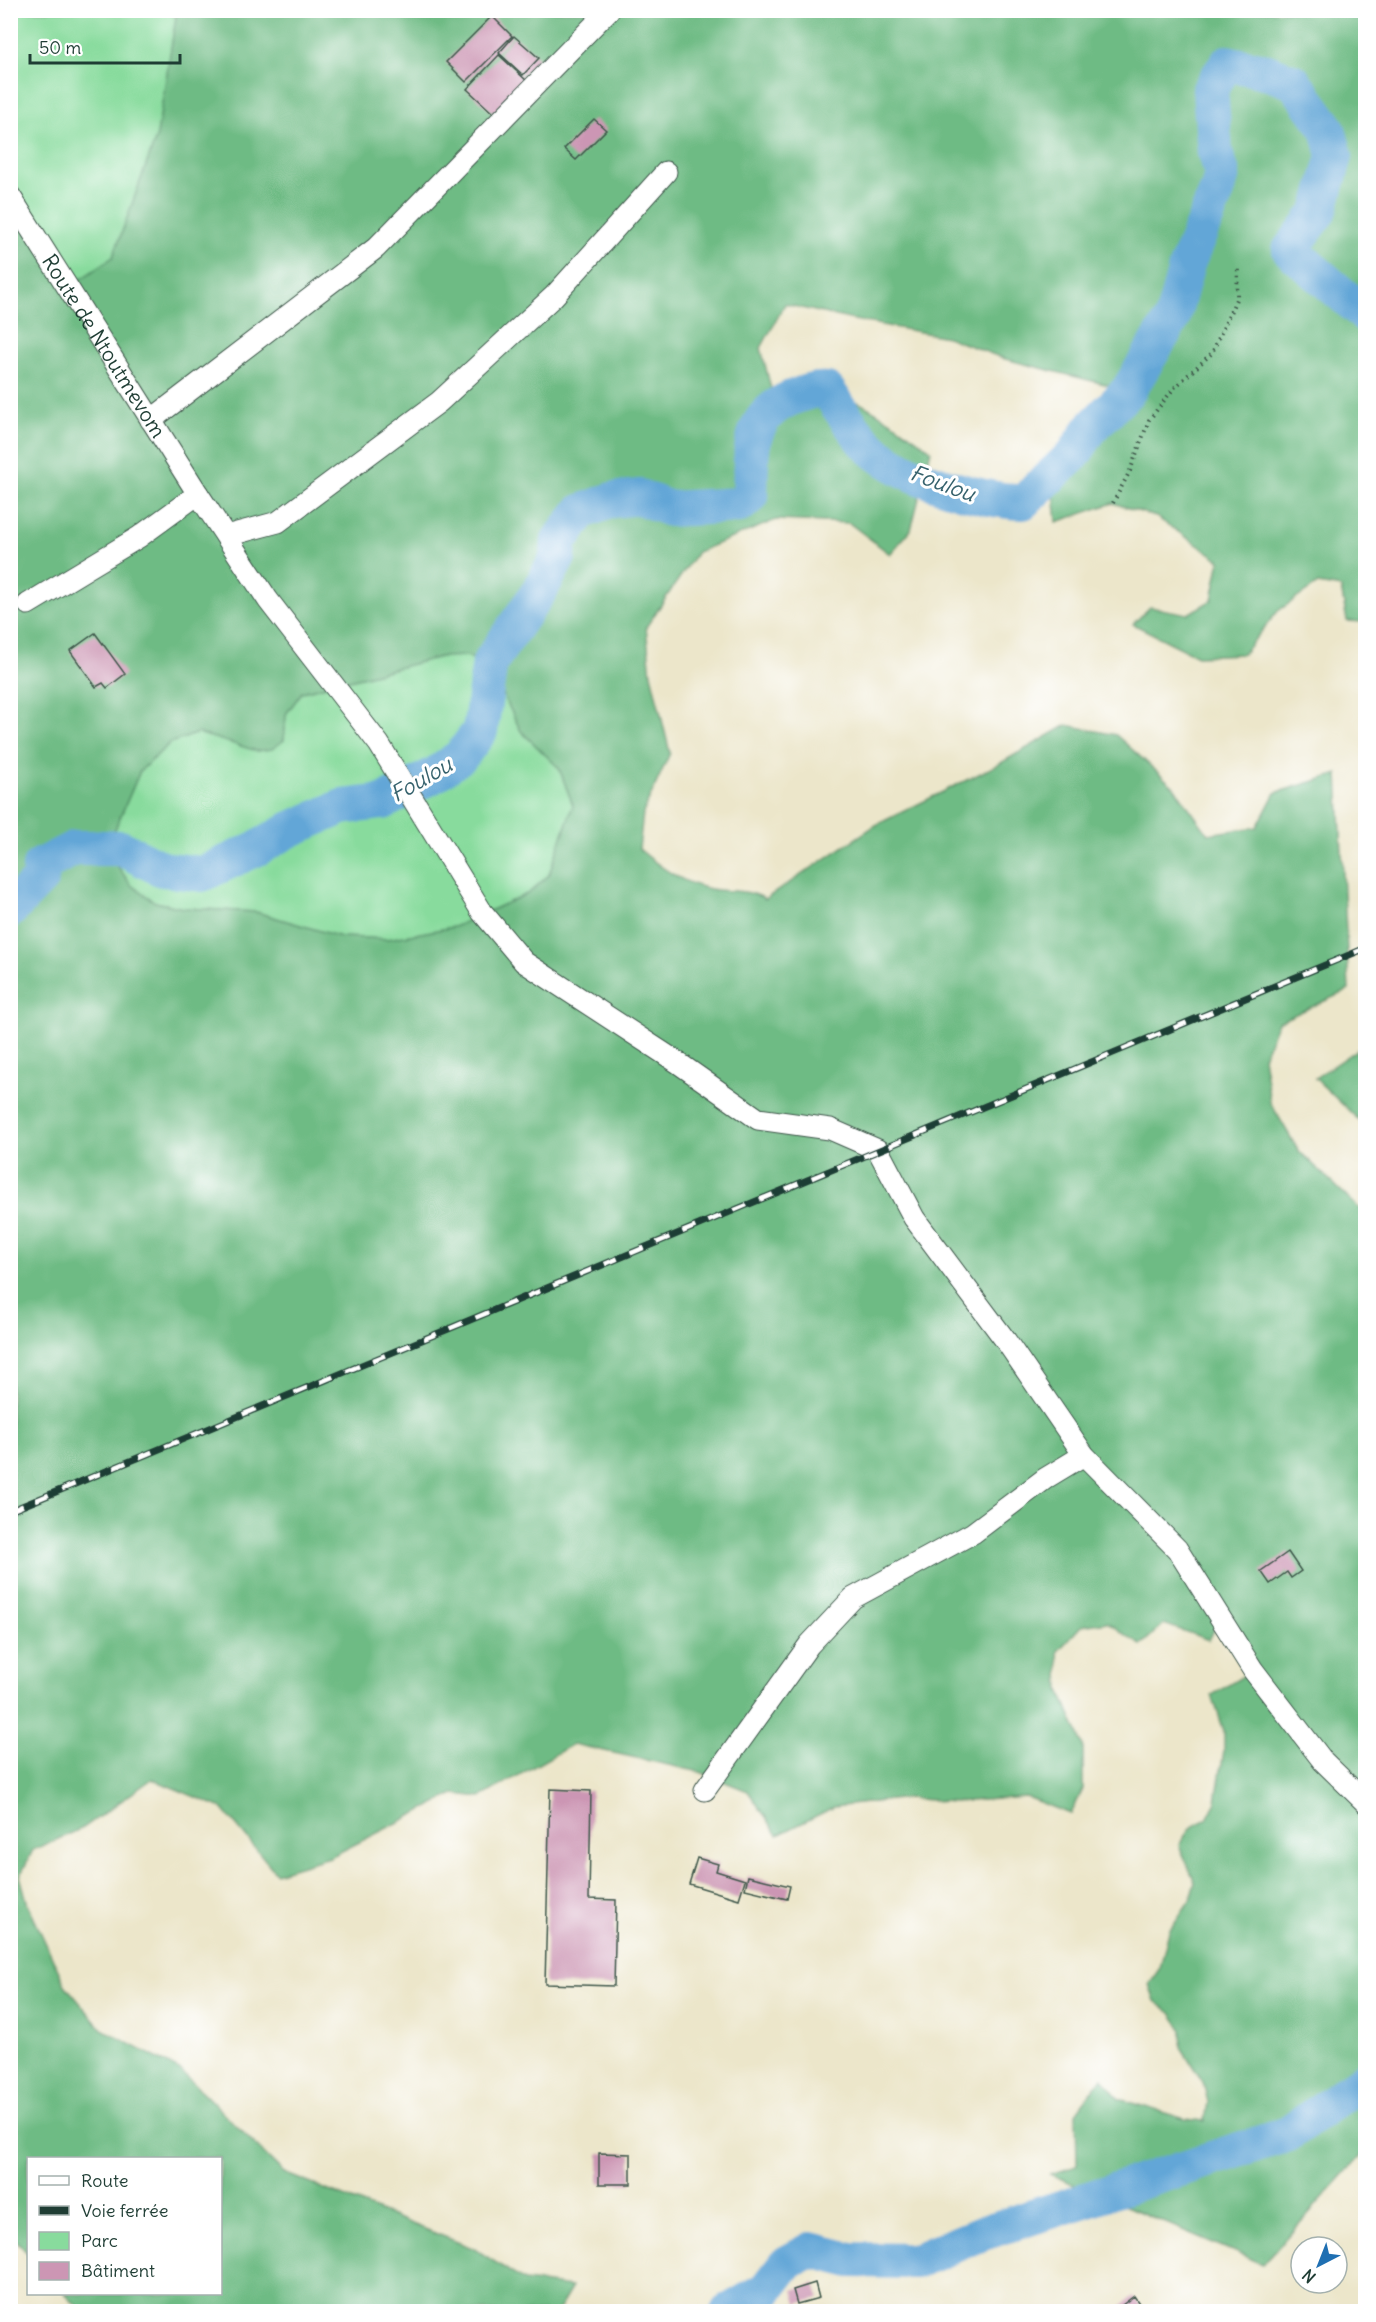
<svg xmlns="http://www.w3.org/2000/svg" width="1376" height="2322" viewBox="0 0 1376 2322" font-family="Delius,sans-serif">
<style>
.green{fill:#88db9d;stroke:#548c68;stroke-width:1.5}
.forest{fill:#6ebb84;stroke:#467c5c;stroke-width:1.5;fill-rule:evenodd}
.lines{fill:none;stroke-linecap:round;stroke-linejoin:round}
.river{stroke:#62a6d7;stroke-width:36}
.building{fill:#cc96b4}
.minor-casing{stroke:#3e564a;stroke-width:23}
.path{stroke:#3e564a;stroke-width:4;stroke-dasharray:1.5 4.5;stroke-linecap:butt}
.minor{stroke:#fff;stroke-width:21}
.rail-casing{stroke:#1f3d34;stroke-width:7}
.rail{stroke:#fff;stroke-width:4.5;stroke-dasharray:14;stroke-linecap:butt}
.labels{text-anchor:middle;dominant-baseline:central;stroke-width:6;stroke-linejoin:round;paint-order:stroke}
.street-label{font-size:21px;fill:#1f3d34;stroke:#fff}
.water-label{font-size:22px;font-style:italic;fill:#36626d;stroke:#fff}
</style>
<rect width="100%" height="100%" fill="#fff"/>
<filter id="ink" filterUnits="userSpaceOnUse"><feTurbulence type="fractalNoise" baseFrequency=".0167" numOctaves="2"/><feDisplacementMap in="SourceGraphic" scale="12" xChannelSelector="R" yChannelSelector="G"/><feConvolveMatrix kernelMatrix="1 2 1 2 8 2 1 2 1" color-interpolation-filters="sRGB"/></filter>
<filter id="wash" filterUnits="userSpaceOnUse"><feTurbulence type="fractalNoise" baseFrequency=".008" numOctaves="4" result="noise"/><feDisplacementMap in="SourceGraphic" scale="24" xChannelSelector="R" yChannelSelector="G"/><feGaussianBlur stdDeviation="1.35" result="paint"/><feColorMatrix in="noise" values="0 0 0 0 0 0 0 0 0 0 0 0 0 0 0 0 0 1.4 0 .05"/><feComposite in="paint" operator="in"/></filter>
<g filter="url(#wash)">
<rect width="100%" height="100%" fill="#ece6ca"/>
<path class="green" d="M166 10 176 18 157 135 113 257 68 288 11 196V11Z
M468 656 491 670 521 731 559 768 573 805 549 875 529 893 454 927 388 939 341 937 256 912 184 908 155 902 131 885 106 850 140 771 170 743 198 733 257 751 284 740 286 714 302 692 440 657Z"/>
<path class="forest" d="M177 11H1365V622L1347 621 1341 588 1318 584 1278 611 1243 654 1197 656 1133 624 1150 607 1188 614 1212 600 1220 560 1156 517 1113 503 1057 522 1052 474 1074 454 1091 428 1128 390 1005 359 947 337 849 319 785 304 761 348 775 405C788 401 801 391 814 389 844 386 907 432 931 450L911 530 890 554 849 523 776 520 697 552 646 627 651 674 670 753 643 813 639 849C658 865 677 880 702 887 723 894 745 887 765 899L876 825 999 764 1067 725 1116 735 1174 787 1208 834 1257 827 1275 793 1338 774 1349 990 1278 1022 1263 1057 1270 1102 1298 1150 1360 1209 1365 1206V2151L1263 2264 1050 2174 1077 2166 1076 2113 1102 2077 1119 2099 1185 2119 1205 2121 1208 2102 1203 2082 1181 2048 1182 2029 1171 2013 1155 2001 1149 1984 1160 1968 1169 1931 1190 1900 1195 1882 1179 1845 1190 1828 1207 1819 1216 1802 1224 1750V1731L1212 1695 1253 1670 1221 1616 1209 1640 1164 1624 1141 1645 1107 1622 1081 1626 1058 1651 1060 1690 1083 1745V1789L1071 1814 1026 1797 954 1802 907 1798 834 1807 778 1835 748 1791 700 1772 573 1744 481 1797 454 1794 330 1857 276 1873 222 1808 152 1779 83 1828 33 1850 20 1876 28 1905 65 1985 102 2029 181 2071 284 2173 475 2249 524 2281 572 2287 557 2312 82 2311 65 2294H220V2158H28V2254L11 2234 10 196 68 288 113 257 157 135ZM468 656 491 670 521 731 559 768 573 805 549 875 529 893 454 927 388 939 341 937 256 912 184 908 155 902 131 885 106 850 140 771 170 743 198 733 257 751 272 749 284 740 286 714 302 692 440 657Z
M1365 1044V1126L1315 1078Z"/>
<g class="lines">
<path class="river" d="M10 910 41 878 40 866 75 848H121L162 869 202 874 258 848 291 829 342 807 383 802 436 774 461 756 480 731 490 662 540 590 558 557 559 541 581 512 612 500 640 497 670 509 740 505 750 497C752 454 745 418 791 398 804 393 813 389 827 390 839 407 851 426 865 442 896 477 979 500 1023 502L1074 454 1091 428 1128 391 1172 319 1187 264 1218 189 1222 173 1215 153 1210 89 1227 63 1264 71 1294 82 1328 129 1335 156 1319 212 1290 250 1366 315
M728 2312 767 2289 787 2263 811 2250 851 2260 916 2261 983 2233 1288 2134 1366 2078"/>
</g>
<g id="blocks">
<path class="building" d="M492 16 512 36 466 82 446 62Z
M514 36 539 58 523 75 499 53Z
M499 55 527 81 495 115 467 89Z
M594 119 606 130 576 160 564 149Z
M95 633 125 674 107 688 103 683 96 687 70 651Z
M1288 1552 1301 1571 1291 1578 1287 1572 1270 1584 1261 1571Z
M550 1789 591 1791 589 1899 616 1900 614 1986 545 1984Z
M697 1858 718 1864 716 1871 745 1880 739 1899 689 1884Z
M748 1876 790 1886 787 1899 745 1889Z
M599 2153 631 2154V2184H599Z
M815 2283 819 2298 797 2304 793 2290Z
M1134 2296 1145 2312H1113Z
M881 2306 884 2312H870Z"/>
</g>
</g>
<g filter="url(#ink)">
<use href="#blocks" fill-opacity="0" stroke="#3e564a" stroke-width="1.5"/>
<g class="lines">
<g class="minor-casing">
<g id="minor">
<path id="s1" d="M10 196 198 494 268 600 379 744 482 912 524 962 677 1062 758 1119 830 1129 878 1150 914 1218 1006 1341 1084 1455 1177 1549 1253 1670 1323 1761 1366 1803"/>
<path d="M151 420 376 248 609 10"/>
<path d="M226 536 278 522 439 402 554 296 666 172"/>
<path d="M28 604 139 537 198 494"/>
<path d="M705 1790 809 1645 853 1598 973 1533 1046 1478 1084 1455"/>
</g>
</g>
<path class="path" d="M1113 503 1130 471 1149 420 1174 388 1212 353 1237 297 1238 267"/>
<use href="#minor" class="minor"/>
<g class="rail-casing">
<path id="rail" d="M10 1511 1366 948"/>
</g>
<use href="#rail" class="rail"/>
</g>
</g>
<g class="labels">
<g class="street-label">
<text stroke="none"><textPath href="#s1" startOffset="177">Route de Ntoutmevom</textPath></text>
</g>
<g class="water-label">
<text transform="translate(943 483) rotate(20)">Foulou</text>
<text transform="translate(421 779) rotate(-30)">Foulou</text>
</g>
</g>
<rect width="1376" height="2322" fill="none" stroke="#fff" stroke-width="36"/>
<rect x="27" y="2157" width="195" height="138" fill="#ffffff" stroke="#a5b1ae" stroke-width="1.5"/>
<rect x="39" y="2176" width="30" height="9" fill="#ffffff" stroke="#a5b1ae" stroke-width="1.5"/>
<text x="81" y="2187" font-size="18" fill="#1f3d34">Route</text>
<rect x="39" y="2206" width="30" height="9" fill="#1f3d34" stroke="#a5b1ae" stroke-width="1.5"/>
<text x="81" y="2217" font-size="18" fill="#1f3d34">Voie ferrée</text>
<rect x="39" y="2232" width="30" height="18" fill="#88db9d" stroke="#a5b1ae" stroke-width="1.5"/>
<text x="81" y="2247" font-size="18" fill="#1f3d34">Parc</text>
<rect x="39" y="2262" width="30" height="18" fill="#cc96b4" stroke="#a5b1ae" stroke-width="1.5"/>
<text x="81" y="2277" font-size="18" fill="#1f3d34">Bâtiment</text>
<g transform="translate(1319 2265) rotate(222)"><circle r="28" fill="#ffffff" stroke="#a5b1ae" stroke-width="1.5"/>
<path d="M0-4.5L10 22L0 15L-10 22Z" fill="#1f6fb2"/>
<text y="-9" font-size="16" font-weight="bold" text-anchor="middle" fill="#1f3d34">N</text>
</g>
<path d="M30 54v9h150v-9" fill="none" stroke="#1f3d34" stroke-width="3"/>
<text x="39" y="54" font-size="18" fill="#1f3d34" stroke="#ffffff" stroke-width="4.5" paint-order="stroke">50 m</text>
</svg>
